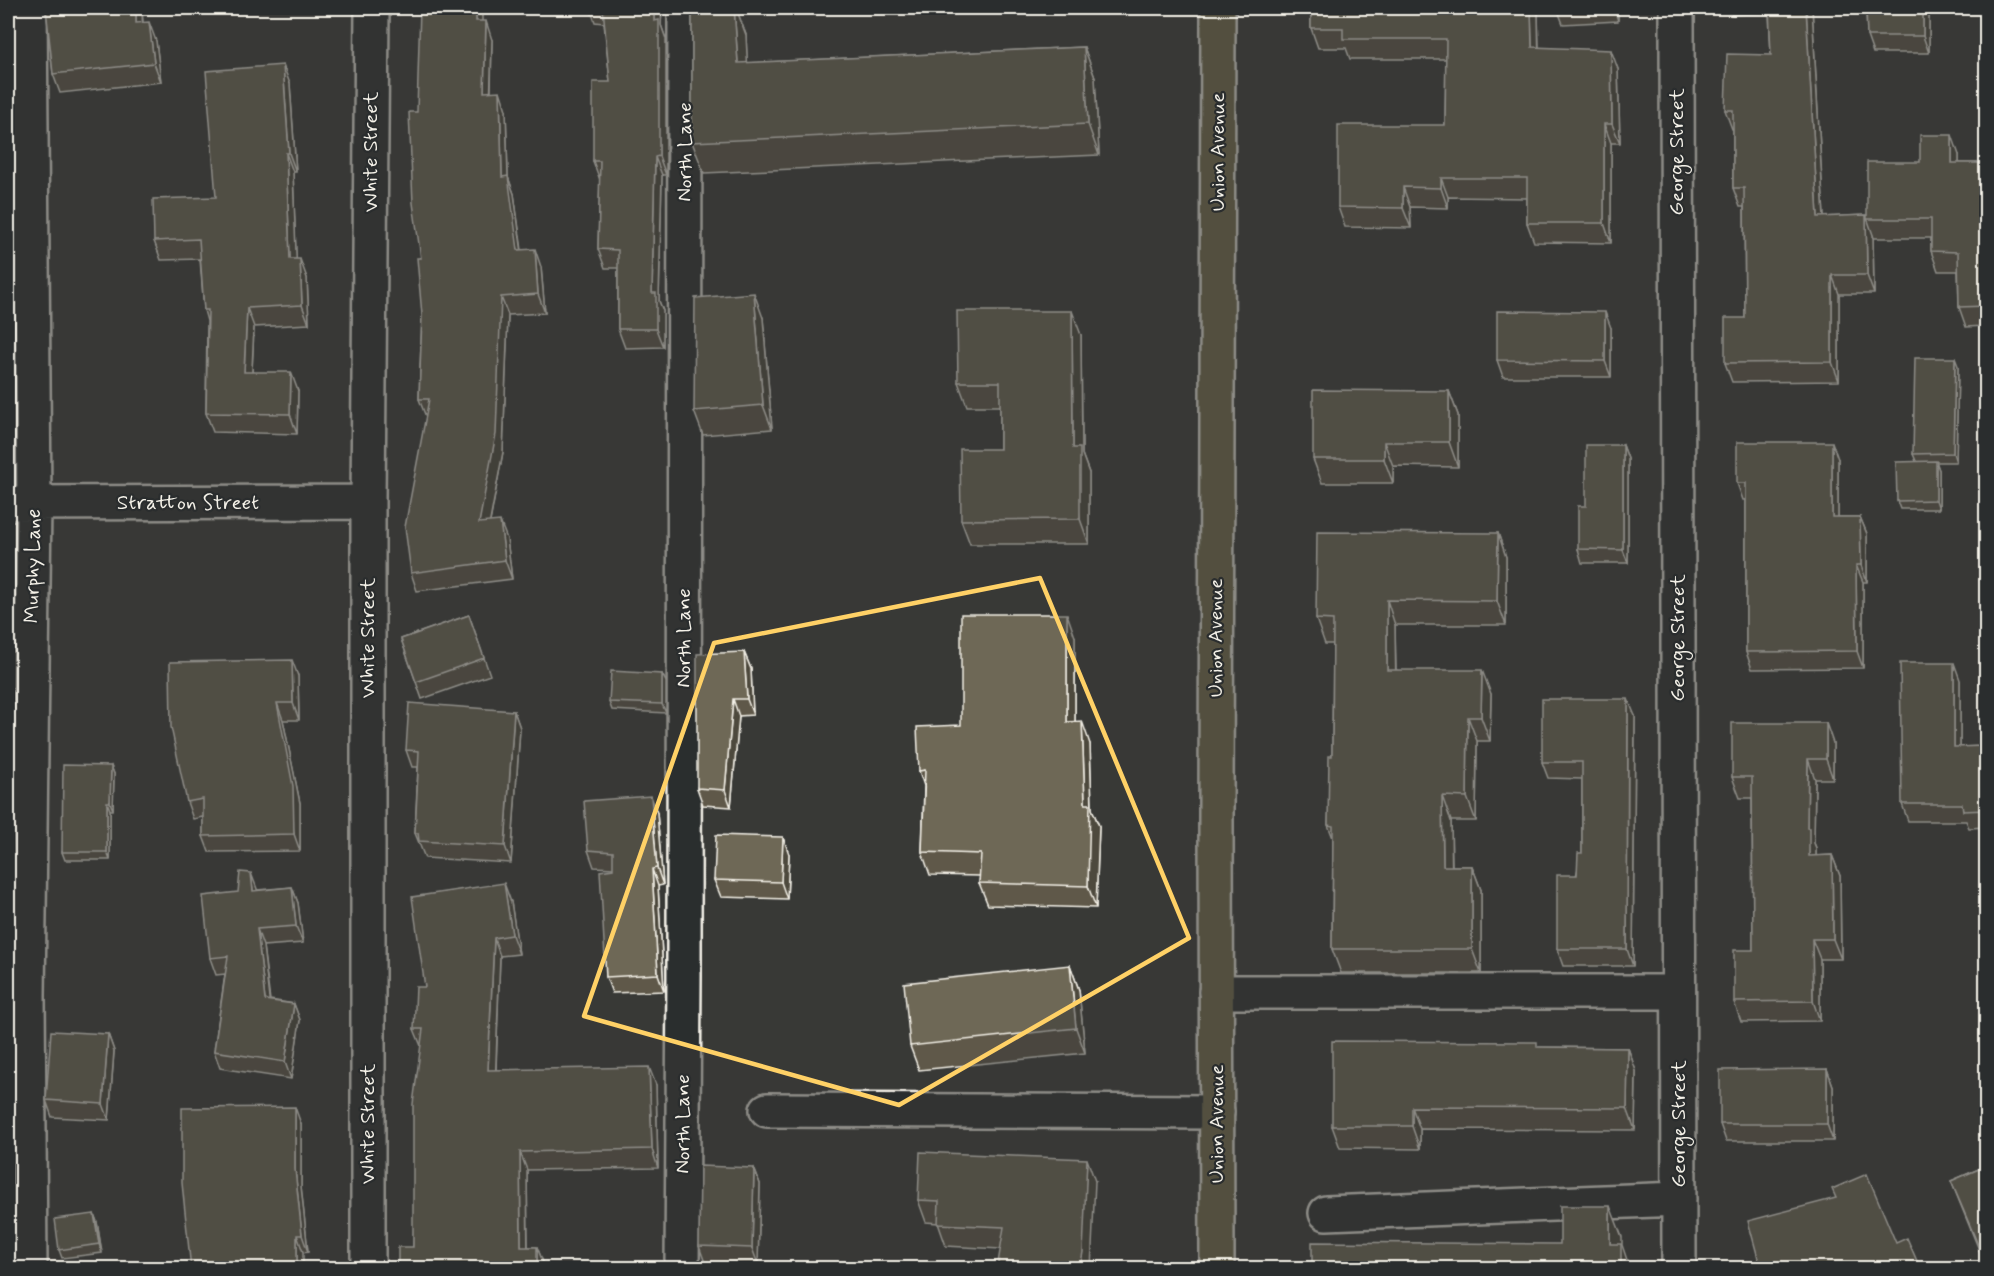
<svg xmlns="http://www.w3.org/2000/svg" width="1994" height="1276" viewBox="0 0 1994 1276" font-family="Mynerve,sans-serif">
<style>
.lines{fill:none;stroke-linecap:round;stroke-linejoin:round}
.minor-casing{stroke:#f4f1e8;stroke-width:38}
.major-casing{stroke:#f4f1e8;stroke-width:38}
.minor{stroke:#2a2d2e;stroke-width:33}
.major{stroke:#736c4b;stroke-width:33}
.wall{fill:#5f594a;stroke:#f4f1e8;stroke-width:1.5}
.shaded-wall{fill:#4d483c;stroke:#f4f1e8;stroke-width:1.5}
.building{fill:#6e6756;stroke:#f4f1e8;stroke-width:1.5}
.marked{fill:none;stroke:#ffd166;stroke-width:4.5;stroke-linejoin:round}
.labels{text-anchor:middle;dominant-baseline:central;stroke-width:4.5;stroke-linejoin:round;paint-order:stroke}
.street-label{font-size:21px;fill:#f4f1e8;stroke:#2a2d2e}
</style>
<rect width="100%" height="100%" fill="#383936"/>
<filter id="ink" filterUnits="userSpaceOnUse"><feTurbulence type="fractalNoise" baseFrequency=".0167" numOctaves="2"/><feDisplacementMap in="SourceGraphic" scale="12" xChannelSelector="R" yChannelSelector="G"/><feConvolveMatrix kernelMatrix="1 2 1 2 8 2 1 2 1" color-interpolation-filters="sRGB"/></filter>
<g filter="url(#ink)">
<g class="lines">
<g class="minor-casing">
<path id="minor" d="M30 8 34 504 28 996 30 1268
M1677 8 1679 1268
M8 503 368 502
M1216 992H1678
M767 1110 1217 1112
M1326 1213 1679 1199
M368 1268V502L372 8
M682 1268 684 976 685 8"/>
</g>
<g class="major-casing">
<path id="major" d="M1217 1268 1216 821 1218 8"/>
</g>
<use href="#minor" class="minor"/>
<use href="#major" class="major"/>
</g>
<path class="wall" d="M8 8H11V22H8Z
M44 8H142L143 22 156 41 161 82 60 93 53 74 47 16Z
M590 8H662L661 25 666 39V175H662L659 301 663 311V347L625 348 618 329V268H605L598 249 600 180 593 161 610 82 604 23 595 22Z
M692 8H736L746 35 747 63 1084 47 1095 78 1099 155 704 173 692 142Z
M1311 8H1536L1538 14 1539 48 1618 69 1620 143H1611V243L1534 242 1527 223V198L1448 197V208L1410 207 1411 228 1345 227 1338 207 1445 125 1446 59H1350L1346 48H1318L1311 28Z
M1557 8H1618V21L1563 24Z
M1729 8H1812L1824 217 1866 215 1867 218 1920 162 1959 155V163H1986V326L1966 327 1959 307 1958 271H1938L1931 251V238H1874L1873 235 1874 294H1839V381L1732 382 1725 363 1745 318 1744 207H1740L1733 188V129H1732L1725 110 1771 55 1769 13 1732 15Z
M1866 8H1927L1929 13V53H1873L1867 36Z
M482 21 492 40 491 92 506 110 508 177 514 194 522 250 541 267 545 313 508 315 503 452 490 522 507 539 512 579 417 591 411 573 426 417 419 399 422 315 417 112Z
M290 84 296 172H293L296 259 307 278 309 324 254 327 252 372 298 391 297 434 213 432 206 413 207 321 204 310 200 259 161 260 154 241 216 197Z
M763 318 772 429 703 435 694 411Z
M1611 328V377H1503L1497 360Z
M1081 335 1082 454 1089 473V544H970L961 520 1000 449V406H967L958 382Z
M1958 366 1956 462H1936L1939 470V509H1900L1897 501 1916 461 1913 454Z
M1449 391 1458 415V467L1393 466V483H1322L1313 459Z
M1623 445 1628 459V563H1582L1578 549 1586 506Z
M1838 459V517H1860L1867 534V582H1863V668L1752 669 1746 652V500H1743L1737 483Z
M1498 533 1506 557V625H1395L1396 670 1491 694 1490 741H1477L1476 821H1451L1452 866H1472L1481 890V973H1341L1332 949 1333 838 1328 825 1332 756 1333 644H1325L1316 619Z
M469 615 490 675 422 699 401 639Z
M1075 637V722L1090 744 1092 809 1099 826 1096 908 988 905 979 883 980 876 930 875 922 852 924 786 919 771 961 725Z
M744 652 751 669 753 715 739 716 731 807 703 805 697 788Z
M662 674 666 682V713L612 710 609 702Z
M298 676 299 720H283L300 803V851L209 852 203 836V817L193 819 187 802Z
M1960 680V747L1986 746V827L1969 828 1966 821H1908L1902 804Z
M514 711 520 728 511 863 425 858 415 833 418 767H412L406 750Z
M1635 716 1633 966H1563L1557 949 1582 853V779L1548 778 1542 762Z
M1833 743V779H1815L1814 843 1816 848V856L1832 855 1840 876 1841 959H1820V1021L1741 1022 1734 1002 1753 950 1752 798H1740L1732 777Z
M111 766 114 774 113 810H110V860H65L62 852Z
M657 813 663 885 658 886 664 991 612 993 606 977 613 868 594 867 588 850Z
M789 854 787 899 721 897 714 880Z
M292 887 298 903 303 943 263 946 270 1000 294 1004 300 1020 291 1079 220 1068 214 1051 225 974 216 975 210 958 257 890Z
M511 902 519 954 500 956 496 1070 656 1085 658 1168 527 1170 528 1247H537L544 1265 413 1247 421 1046 414 1029 425 987Z
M1070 965 1079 990 1085 1053 919 1070 910 1046Z
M108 1034 114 1051 109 1120 52 1117 46 1100Z
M1539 1047 1628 1048 1636 1071 1635 1130 1420 1129V1149L1340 1148 1332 1126Z
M1827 1069 1833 1086V1141H1726L1720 1124Z
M301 1124V1186L308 1252 191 1269Z
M1986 1166V1267L1951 1181Z
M754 1168 760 1184 758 1264 705 1263 699 1246Z
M1095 1181 1001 1249 946 1246 938 1223 926 1222 918 1200Z
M94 1214 97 1222 102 1253 62 1258 59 1250Z"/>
<path class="shaded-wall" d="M8 8H11V22L8 11Z
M136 8H142L143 42 136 23Z
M476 8H482V39L476 21Z
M654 8H662L661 25 666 39V175L659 156 654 21Z
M734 8H736L746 35 749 94 738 63Z
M1531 8H1536L1538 14 1539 67 1532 47Z
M1614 8H1618V21Z
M1806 8H1812L1825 236 1818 217Z
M1923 8H1927L1929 13V53L1923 36Z
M486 21 492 40 490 110 484 92Z
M149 22 156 41 161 82 154 63Z
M1084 47 1095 78 1099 155 1088 124Z
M1611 50 1618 69 1620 143 1612 124Z
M283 65 290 84 296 172 289 153Z
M500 91 506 110 508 177 514 194 524 268 518 250 502 177Z
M1604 124 1611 143V243L1604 223Z
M1952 135 1959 155V183L1952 163Z
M286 153 293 172 297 278 290 259Z
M655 157 662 175 659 301 663 311V347L656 329 652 293Z
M1441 178 1448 197V208L1441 188Z
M1403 187 1410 207 1411 228 1403 208Z
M8 190 10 259 8 253Z
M1866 215 1873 235 1874 294 1867 275Z
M535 249 541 267 545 313 538 294Z
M300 259 307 278 309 324 302 305Z
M1832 275 1839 294V381L1832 362Z
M754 293 763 318 772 429 763 405Z
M501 297 508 315 503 452 486 542 479 523Z
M247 308 254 327 251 391 244 372Z
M1072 311 1081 335 1082 454 1089 473V544L1080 519 1073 448Z
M1605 312 1611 328V377L1605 361Z
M1955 358 1958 366 1956 462 1953 453Z
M291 372 298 391 297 434 290 414Z
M1449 391 1458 415V467L1449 442Z
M1384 442 1393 466V483L1384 459Z
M1832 442 1838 459V534L1832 517Z
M1623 445 1628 459V563L1623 550Z
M1936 461 1939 470V509L1936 500Z
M1860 517 1867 534V582L1861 565Z
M500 521 507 539 512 579 505 560Z
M1498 533 1506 557V625L1497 601Z
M1856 565 1863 582V668L1857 651Z
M1387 600 1395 625 1396 694 1387 670Z
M1067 614 1075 637V744L1067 722Z
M744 652 751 669 753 715 747 699Z
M292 660 298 676 299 720 293 703Z
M1954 663 1960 680V764L1954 747Z
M1482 670 1491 694 1490 741 1481 717Z
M662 674 666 682V713L662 704Z
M733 699 739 716 731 807 725 790Z
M1628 699 1635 716 1633 966 1627 949Z
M277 703 283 720 300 803V851L294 834Z
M514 711 520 728 511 863 505 846Z
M1468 717 1477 741 1476 821 1467 797Z
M1082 721 1090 744 1092 809 1099 826 1096 908 1088 886Z
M1826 723 1833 743V779L1826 759Z
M1808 759 1815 779 1814 843 1816 848V876L1809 856 1807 828Z
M111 766 114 774 113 810 110 802Z
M651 796 657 813 663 885 657 868Z
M1442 796 1451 821 1452 890 1443 866Z
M107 802 110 810V860L107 852Z
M783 837 789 854 787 899 781 882Z
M1832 855 1840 876 1841 959 1833 939Z
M1472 866 1481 890V973L1472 949Z
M652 869 658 886 664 991 658 974Z
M251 873 257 889 259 907 253 891Z
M504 883 511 902 519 954 512 935Z
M292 887 298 903 303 943 296 926Z
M257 929 263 946 271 1016 265 1000Z
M494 938 500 956 495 1089 488 1070Z
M1812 939 1820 959V1021L1813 1001Z
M1070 965 1079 990 1085 1053 1076 1028Z
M294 1004 300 1020 291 1079 285 1062Z
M108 1034 114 1051 109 1120 103 1104Z
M1628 1048 1636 1071 1635 1130 1627 1108Z
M649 1067 656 1085 658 1168 652 1149Z
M1827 1069 1833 1086V1141L1827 1124Z
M295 1107 301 1124V1186L308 1252 302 1235 295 1169Z
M1412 1107 1420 1129V1149L1412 1126Z
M520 1152 527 1170 528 1265 521 1247Z
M1087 1159 1095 1181 1091 1269H1080Z
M754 1168 760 1184 758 1264 752 1248Z
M1610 1206 1622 1237V1245L1630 1269H1619L1610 1244Z
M94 1214 97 1222 102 1253 99 1244Z
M297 1235 303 1252V1269H297Z
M537 1247 544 1265V1269H537Z"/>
<path class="building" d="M46 8H136V23L149 22 154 63 53 74Z
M420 8H476V21H486L484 92 500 91 502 177 508 176 518 250 535 249 538 294 501 297 496 434 479 523 500 521 505 560 411 573 405 527 429 399H419L422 315 417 258H421L413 203 409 112H417Z
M603 8H654V21L659 20V156L655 157 652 293H656V329H618V250L598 249 600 161H593V82H610Z
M692 8H734L738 63 1084 47 1088 124 692 142Z
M1311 8H1531L1532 47 1611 50 1612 124H1604V223H1527V178H1441V188L1403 187V208L1338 207V125H1445L1446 39H1343V28H1311Z
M1769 8H1806L1818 217 1866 215 1867 275H1832V362L1725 363V318H1745L1744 188H1733V110H1725L1727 54 1771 55Z
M1866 8H1923V36H1867Z
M283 65 289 153H286L290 259H300L302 305 247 308 244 372H291L290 414 206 413 208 310H204L199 239 154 241 153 199 216 197 206 71Z
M1920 135H1952V163H1986V306L1959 307 1958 252 1931 251V219H1867V162H1920Z
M754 293 763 405 694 411 695 298Z
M957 311H1072L1073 448H1080V519L961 520 960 449H1000V382H958Z
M1497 311 1605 312V361L1497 360Z
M1915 358H1955L1953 453 1913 454Z
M1313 390 1449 391V442H1384V459H1313Z
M1737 442H1832V517H1860L1861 565H1856L1857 651 1746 652V483H1737Z
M1586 445H1623V550L1578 549V506H1586Z
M1936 461V500L1897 501 1896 462Z
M1317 532 1498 533 1497 601 1387 600V670H1482L1481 717H1468L1467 797 1442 796 1443 866H1472V949H1332L1333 826 1328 825 1329 756H1332L1333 620 1316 619Z
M961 614H1067V722L1082 721 1085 804H1090L1088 886 979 883 981 854 922 852 925 770 919 771 917 727 961 725Z
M469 615 484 658 416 682 401 639Z
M744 652 747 699H733L725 790 697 788V654Z
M292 660 293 703H277L293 786 294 834 203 836V799L187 802 171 727 170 662Z
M1900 663H1954V747L1986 746V810L1963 811 1962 804H1902Z
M611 671 662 674V704L609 702Z
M1542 699H1628L1627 949H1557V875H1577L1578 853H1582V762H1542Z
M409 703 514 711 505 846 419 841 418 833H415L419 751 406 750Z
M1732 723H1826V759H1808L1807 828H1809V856L1832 855 1833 939H1812L1813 1001 1734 1002V950H1753L1752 777H1732Z
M63 765 111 766 110 802H107V852H62Z
M651 796 657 868 652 869 658 974 606 977 600 871 613 869V852L588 850 584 801Z
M716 835 783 837 781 882 714 880Z
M240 872 251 873 253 891 292 887 296 926 257 929 265 1000 294 1004 285 1062 214 1051 228 956 210 958 203 896 238 892Z
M504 883 512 935 494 938 488 1070 649 1067 652 1149 520 1152 521 1247H537V1269H398V1247H413V1104L423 1029H414L416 987H425L412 897Z
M1070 965 1076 1028 910 1046 904 983Z
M51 1031 108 1034 103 1104 46 1100Z
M1332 1041 1537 1042V1047L1628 1048 1627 1108 1412 1107V1126H1332Z
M1827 1069V1124H1720V1070Z
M295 1107V1169L302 1235H297V1269H191L182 1183V1108Z
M920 1152 1087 1159 1083 1252 1080 1269H997L1004 1227 938 1224 939 1201 918 1200Z
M700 1166 754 1168 752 1248 699 1246Z
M1986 1166V1261H1985L1951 1181Z
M1867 1174 1896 1243 1907 1238 1920 1268 1761 1269 1748 1221 1836 1198 1832 1189Z
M1560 1206H1610V1244H1621V1269H1312V1242L1560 1244Z
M94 1214 99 1244 59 1250 55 1219Z"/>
</g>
<path d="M0 0H1994V1276H0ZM1040 578 1189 938 899 1105 584 1016 714 643Z" fill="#383936" fill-opacity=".55" fill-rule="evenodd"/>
<path class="marked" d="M1040 578 1189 938 899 1105 584 1016 714 643Z"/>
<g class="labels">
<g class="street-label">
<text transform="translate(371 152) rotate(-90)">White Street</text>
<text transform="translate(685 152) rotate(-90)">North Lane</text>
<text transform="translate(1218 152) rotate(-90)">Union Avenue</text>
<text transform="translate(1677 152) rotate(-90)">George Street</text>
<text x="188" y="503">Stratton Street</text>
<text transform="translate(33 566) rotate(-89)">Murphy Lane</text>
<text transform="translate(368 638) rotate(-90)">White Street</text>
<text transform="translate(684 638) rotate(-90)">North Lane</text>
<text transform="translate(1216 638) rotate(-90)">Union Avenue</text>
<text transform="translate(1678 638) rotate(-90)">George Street</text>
<text transform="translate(368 1124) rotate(-90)">White Street</text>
<text transform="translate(683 1124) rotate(-90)">North Lane</text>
<text transform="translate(1217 1124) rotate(-90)">Union Avenue</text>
<text transform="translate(1679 1124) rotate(-90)">George Street</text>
</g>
</g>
<rect width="1994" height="1276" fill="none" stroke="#2a2d2e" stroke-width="30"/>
<rect x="15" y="15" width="1964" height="1246" fill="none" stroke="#f4f1e8" stroke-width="2" filter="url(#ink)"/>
</svg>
